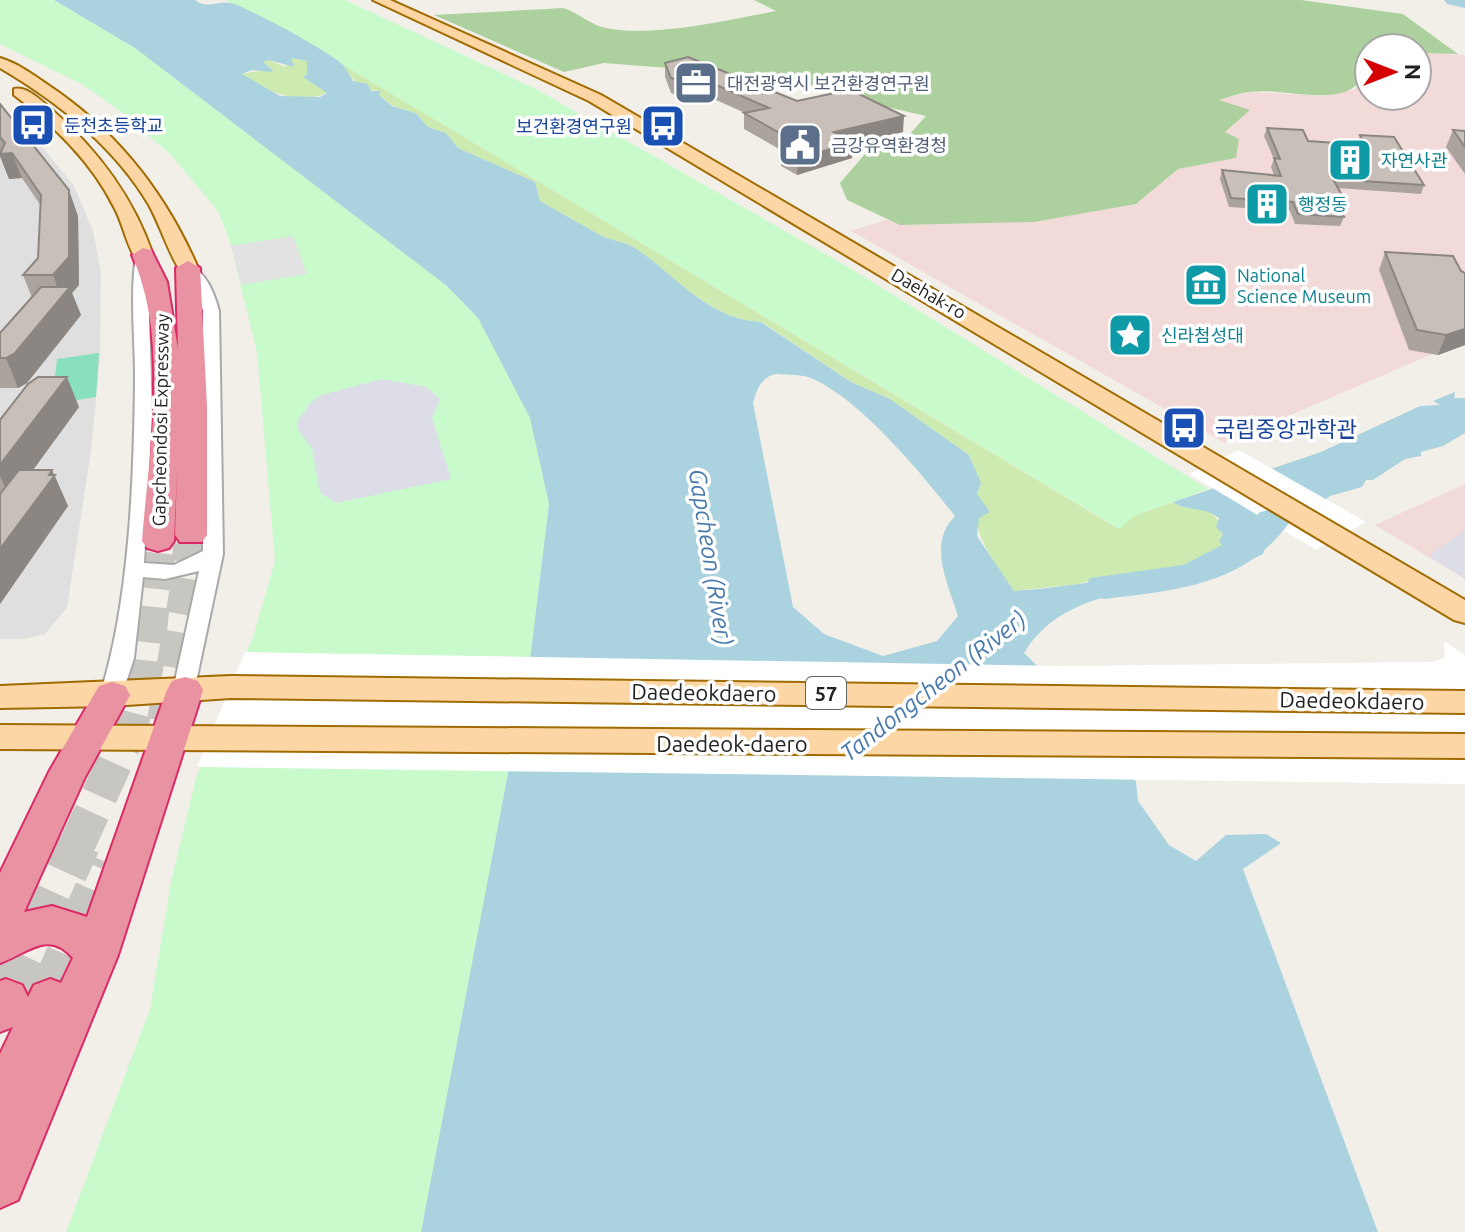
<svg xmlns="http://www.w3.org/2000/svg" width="1465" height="1232" viewBox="0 0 1465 1232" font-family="Ubuntu,'Noto Sans KR',sans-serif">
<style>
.residential{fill:#e0dfdf}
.commercial{fill:#f2dad9}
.grass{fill:#cdebb0}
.forest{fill:#add19e}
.park{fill:#c8facc}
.pitch{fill:#88e0be}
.parking{fill:#e2e2e2}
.plaza{fill:#dddde8}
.water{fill:#aad3df;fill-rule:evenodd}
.pier{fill:#fff}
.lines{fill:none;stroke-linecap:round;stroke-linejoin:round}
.river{fill:#aad3df;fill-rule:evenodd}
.highway-tunnel-far2{stroke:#c8c6c1;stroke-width:28;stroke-dasharray:28 14;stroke-linecap:butt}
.highway-tunnel-far1{stroke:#c8c6c1;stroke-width:36;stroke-dasharray:36 18;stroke-linecap:butt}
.highway-tunnel{stroke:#c8c6c1;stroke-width:47;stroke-dasharray:47 23;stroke-linecap:butt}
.minor-casing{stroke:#a9a9a9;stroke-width:4}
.major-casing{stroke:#a06b00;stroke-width:4}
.highway-casing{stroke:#dc2a67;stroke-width:4}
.minor{fill:#fff;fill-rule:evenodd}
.major{fill:#fcd6a4;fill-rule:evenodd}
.highway{fill:#e892a2;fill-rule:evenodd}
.wall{fill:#aba49e}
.shaded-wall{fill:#8b8681}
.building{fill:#c7bfb8;stroke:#8b8681;stroke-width:2}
.labels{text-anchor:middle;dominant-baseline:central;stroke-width:7;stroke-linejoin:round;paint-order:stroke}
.far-service-label{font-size:18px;fill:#4e5e75;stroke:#fff;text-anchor:start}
.far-transit-label{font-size:18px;fill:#164399;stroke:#fff;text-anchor:start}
.far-culture-label{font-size:18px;fill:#0d838f;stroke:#fff;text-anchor:start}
.far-street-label{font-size:18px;fill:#222;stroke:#fff}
.shield{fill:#fff;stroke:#646464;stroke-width:2}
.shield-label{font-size:20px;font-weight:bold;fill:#222}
.transit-label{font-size:22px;fill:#164399;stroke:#fff;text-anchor:start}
.street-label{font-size:22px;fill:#222;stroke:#fff}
.water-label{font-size:24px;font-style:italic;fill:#4a7aab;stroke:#fff}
</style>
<rect width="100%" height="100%" fill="#f2efe9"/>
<path class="residential" d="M18 117 74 186 93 231 101 274 100 357 91 451 67 608 45 634 23 639H0V121Z"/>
<path class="commercial" d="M1417 53 1465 55V340L1225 443 851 231 889 219 900 225 1034 222 1136 204 1178 169 1236 158 1224 133 1217 100 1251 92 1323 96 1355 89 1369 71V96H1417Z
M1465 484V579L1375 525Z"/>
<path class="grass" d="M291 58 307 61V74L303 77 328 92C300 107 264 91 241 74L272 69 263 62 269 60 285 67Z
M342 64 1119 529 1134 516 1173 502C1196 517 1213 498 1223 534L1219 541 1226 551 1199 565 1155 576 1099 578 1079 584 1014 591C991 557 964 526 981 483L969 455 890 399 851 382 762 322C707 319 677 276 635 248 624 241 611 241 600 235 580 224 560 212 540 201L535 182 458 148 446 133 428 127 416 113 393 106 379 95 381 91C361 91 352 79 342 64Z"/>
<path class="forest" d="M754 0H1301L1403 14 1458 54 1417 53V48H1369C1369 121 1295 86 1250 92 1240 93 1229 97 1219 100L1250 110 1225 132 1239 139 1236 158 1178 169 1136 204 1034 222 900 225 847 200 840 183 865 154 898 147 926 116 839 96 783 77 604 63 564 72 434 15 563 8C577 12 590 24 602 27 649 39 728 20 776 11Z"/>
<path class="park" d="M0 0H54L135 48 382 235 447 286 478 318 530 418 549 504 531 652 421 1232H66L150 1009 171 882 196 778 253 637 275 561 257 352 230 242 218 211 171 155 124 114 82 84 0 44Z
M225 0H345L534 88 848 267 1208 489 1134 516 1120 529 300 39Z"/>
<path class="pitch" d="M99 353 96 397 52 404 57 359Z"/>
<path class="parking" d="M293 236 307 274 241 285 231 246Z"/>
<path class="plaza" d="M382 379 426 387 440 399 432 418 451 479 336 503 320 493 312 449 298 430 297 422 311 402 322 395Z
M1465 530V579L1429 556Z"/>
<path class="water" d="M54 0H195C207 10 218 0 231 3 249 8 330 52 343 65 347 69 350 76 353 81L368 84 371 91H381L379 95 392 106 416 113 428 127 446 133 458 148 535 182 540 201C560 212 580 224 600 235 611 241 624 241 635 248 677 276 707 319 761 322L851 382 890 399 969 455 981 483 977 494 990 512 979 518 977 536 1014 591C1062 588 1107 578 1155 576L1161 584C1108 595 1053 604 1024 653L1085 712 1136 782 1138 801 1169 845 1196 861 1226 835 1266 834 1281 843 1243 869 1378 1232H421L531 652 549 504 530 418 478 318 447 286 135 48ZM291 58 307 61V74L303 77 327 93 320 97 280 96 242 74 252 70 271 72 273 70 263 62 269 60 294 67ZM776 374C788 375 803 374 813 379 861 400 922 474 955 516 927 544 948 583 958 616L937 641 883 656 824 634 793 607 753 403C757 389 761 377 776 374Z
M1455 392 1454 398H1465V433L1443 446 1421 452V456L1405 459 1373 480H1366L1362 487 1330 496 1275 536V540L1266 545 1263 554 1244 563 1226 551 1219 541 1223 534 1216 527 1219 518C1204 506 1187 512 1173 502L1321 452 1420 406 1440 405 1433 401Z"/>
<path class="pier" d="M1239 450 1366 522 1316 550 1189 474Z
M1444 641 1465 655V784L197 767 245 652 1063 666 1432 662 1445 658Z"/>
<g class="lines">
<path class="river" d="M1444 0H1465V8L1447 4Z
M1273 509 1286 512 1291 520C1246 586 1176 590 1104 599L1090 596 1085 587 1090 578 1183 565 1230 541 1260 512Z"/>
<path class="highway-tunnel-far2" d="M157 546 158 541
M191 546V535"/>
<path class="highway-tunnel-far1" d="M165 721 190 577 191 544
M77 845 128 733 145 669 158 544"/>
<path class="highway-tunnel" d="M6 999 77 843
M50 999 110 864"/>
<g class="minor-casing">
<path id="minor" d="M143 251 150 255 148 279 152 415 144 563 174 565 203 551V311L198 291 181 268 188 264C206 272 214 292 219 311L223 554 193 696H177L173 690 199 571 165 579 143 577 134 658 120 701H104L100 695C130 601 134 476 135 378 135 337 130 295 136 255Z"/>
</g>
<g class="major-casing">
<path id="major" d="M373 0H390L601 95 1465 600V623L1454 620 589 101Z
M0 58C17 63 34 75 48 85 117 131 165 192 198 268L195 272H181C168 252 161 227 149 205 114 146 58 102 0 68Z
M14 89C27 86 40 100 50 108 97 149 133 196 153 255L150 259H136C126 244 123 223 114 207 91 161 54 126 14 95Z
M231 676 1465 691V713L231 698 112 706 0 708V686Z
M0 725 1465 734V758L0 749Z"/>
</g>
<g class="highway-casing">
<path id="highway" d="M143 248 151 250 167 282 178 349 176 268 188 261 200 268 207 406V535L202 542H180L175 535 177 471 174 541 169 548 158 551 147 548 142 541C149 448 170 344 132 255Z
M185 677 198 681 203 690 118 955 18 1200 0 1208V1054L13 1027 0 1032V981L6 979 22 985 28 997 34 985 50 979 61 983 73 958C48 929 28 953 0 963V873L49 772 99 686 112 682 125 686 130 695 85 777 24 912 52 906 87 917 167 690 172 681Z"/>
</g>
<use href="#minor" class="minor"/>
<use href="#major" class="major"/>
<use href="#highway" class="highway"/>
</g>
<path class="wall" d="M665 63 797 101 903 132 853 143 852 158 797 175 781 166V150L744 129V113H745L705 95 691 100 671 93 665 77Z
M0 104 78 216 79 285 72 293 81 315 27 383 18 388H0V333L32 298 23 275 38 258 41 206 22 178 9 179 0 156Z
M1267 128 1308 141 1357 144 1360 135 1424 185 1421 194 1338 188 1343 197 1340 206H1338L1344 217 1340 226 1295 224 1290 211 1229 207 1220 179 1222 170 1274 175 1271 167 1274 159 1264 136Z
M1453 130 1465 131V174L1446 147Z
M1385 252 1461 271 1465 345 1438 355 1409 350 1379 270Z
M79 407 33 470H52L68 506 0 604V420Z"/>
<path class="shaded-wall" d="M705 80V95L691 100V85Z
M904 116 903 132 853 143 852 158 797 175 798 159 834 132Z
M12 153 22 178 9 179 0 156V154Z
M69 190 78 216 79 285 72 293 81 315 27 383 18 388 6 358 61 298 53 275Z
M1465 329V345L1438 355 1446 335Z
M67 377 79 407 11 500 0 476V465Z
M52 470 68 506 0 604V549Z"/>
<path class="building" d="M688 57 797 101 844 91 855 92 904 116 834 132 853 142 798 159 781 150 794 141 744 113 769 108 705 80 691 85 671 78 665 63Z
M0 104 69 190V257L53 275H23L38 258 41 195 12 153 0 154 5 143 0 137Z
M1267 128 1303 130 1308 141 1365 145 1360 135 1394 137 1424 185 1333 179 1343 197H1333L1344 217 1298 214 1293 202 1231 198 1222 170 1281 176 1274 158 1280 159Z
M1453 130 1465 131V147Z
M1385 252 1453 256 1461 271 1465 273V329L1446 335 1417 330Z
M41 287H70L15 353 6 358H0V333Z
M38 377H67L0 465V420L28 384Z
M19 470H52L49 475H55L0 549V494Z"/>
<defs>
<g id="office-square" transform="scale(2.3)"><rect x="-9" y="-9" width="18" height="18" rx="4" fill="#5c6f8a" stroke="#fff"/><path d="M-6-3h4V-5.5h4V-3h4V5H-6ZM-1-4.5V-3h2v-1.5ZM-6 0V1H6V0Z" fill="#fff"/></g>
<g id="bus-square" transform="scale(2.3)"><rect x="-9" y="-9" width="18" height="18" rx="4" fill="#1a4fb4" stroke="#fff"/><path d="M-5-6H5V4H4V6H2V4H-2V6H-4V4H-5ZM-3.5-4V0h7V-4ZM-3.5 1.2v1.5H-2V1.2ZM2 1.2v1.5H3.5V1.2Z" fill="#fff"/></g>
<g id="civic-square" transform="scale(2.3)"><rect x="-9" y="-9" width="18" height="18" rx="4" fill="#5c6f8a" stroke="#fff"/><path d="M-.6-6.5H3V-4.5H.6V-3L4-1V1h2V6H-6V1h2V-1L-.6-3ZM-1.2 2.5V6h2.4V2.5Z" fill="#fff"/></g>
<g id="building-square" transform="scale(2.3)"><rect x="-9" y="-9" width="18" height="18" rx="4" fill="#0f9aa8" stroke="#fff"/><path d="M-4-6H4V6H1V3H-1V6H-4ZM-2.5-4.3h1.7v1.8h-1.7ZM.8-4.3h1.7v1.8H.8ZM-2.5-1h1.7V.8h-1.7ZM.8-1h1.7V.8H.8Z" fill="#fff"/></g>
<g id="museum-square" transform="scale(2.3)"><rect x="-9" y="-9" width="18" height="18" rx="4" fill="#0f9aa8" stroke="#fff"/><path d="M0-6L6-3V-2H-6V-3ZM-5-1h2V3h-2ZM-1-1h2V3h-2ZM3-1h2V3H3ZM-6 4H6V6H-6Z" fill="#fff"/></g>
<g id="sight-square" transform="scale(2.3)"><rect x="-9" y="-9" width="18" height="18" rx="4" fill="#0f9aa8" stroke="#fff"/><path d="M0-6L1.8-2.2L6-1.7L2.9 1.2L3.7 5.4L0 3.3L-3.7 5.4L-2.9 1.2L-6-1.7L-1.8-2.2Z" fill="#fff"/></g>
</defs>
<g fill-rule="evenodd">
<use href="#office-square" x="696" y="83"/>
<use href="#bus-square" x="33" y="125"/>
<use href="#bus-square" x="663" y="126"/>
<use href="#civic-square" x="800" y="145"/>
<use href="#building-square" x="1350" y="160"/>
<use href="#building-square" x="1267" y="204"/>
<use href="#museum-square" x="1206" y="285"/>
<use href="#sight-square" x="1130" y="335"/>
<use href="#bus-square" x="1184" y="428"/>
</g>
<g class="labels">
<g class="far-service-label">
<text x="727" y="83">대전광역시 보건환경연구원</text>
<text x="831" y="145">금강유역환경청</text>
</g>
<g class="far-transit-label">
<text x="64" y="125">둔천초등학교</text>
<text x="632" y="126" text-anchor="end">보건환경연구원</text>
</g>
<g class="far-culture-label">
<text x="1381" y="160">자연사관</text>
<text x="1298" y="204">행정동</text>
<text x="1237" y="275">National<tspan x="1237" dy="21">Science Museum</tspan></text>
<text x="1161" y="335">신라첨성대</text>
</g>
<g class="far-street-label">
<text transform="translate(929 293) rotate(30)">Daehak-ro</text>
<text transform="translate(160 420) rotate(-89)">Gapcheondosi Expressway</text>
</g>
<rect class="shield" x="806" y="677" width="40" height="32" rx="6"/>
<g class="shield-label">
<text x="826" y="693">57</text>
</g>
<g class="transit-label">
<text x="1215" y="428">국립중앙과학관</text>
</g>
<g class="street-label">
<text transform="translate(704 692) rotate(1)">Daedeokdaero</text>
<text transform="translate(1352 700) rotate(1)">Daedeokdaero</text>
<text x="732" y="743">Daedeok-daero</text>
</g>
<g class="water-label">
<text transform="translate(711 557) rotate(81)">Gapcheon (River)</text>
<text transform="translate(933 686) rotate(-38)">Tandongcheon (River)</text>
</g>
</g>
<g transform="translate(1393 72) rotate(90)"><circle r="38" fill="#ffffff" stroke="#a7a7a7" stroke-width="2"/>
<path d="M0-6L14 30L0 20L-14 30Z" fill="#d40000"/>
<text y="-12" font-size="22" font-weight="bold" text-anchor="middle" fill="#222222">N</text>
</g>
</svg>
